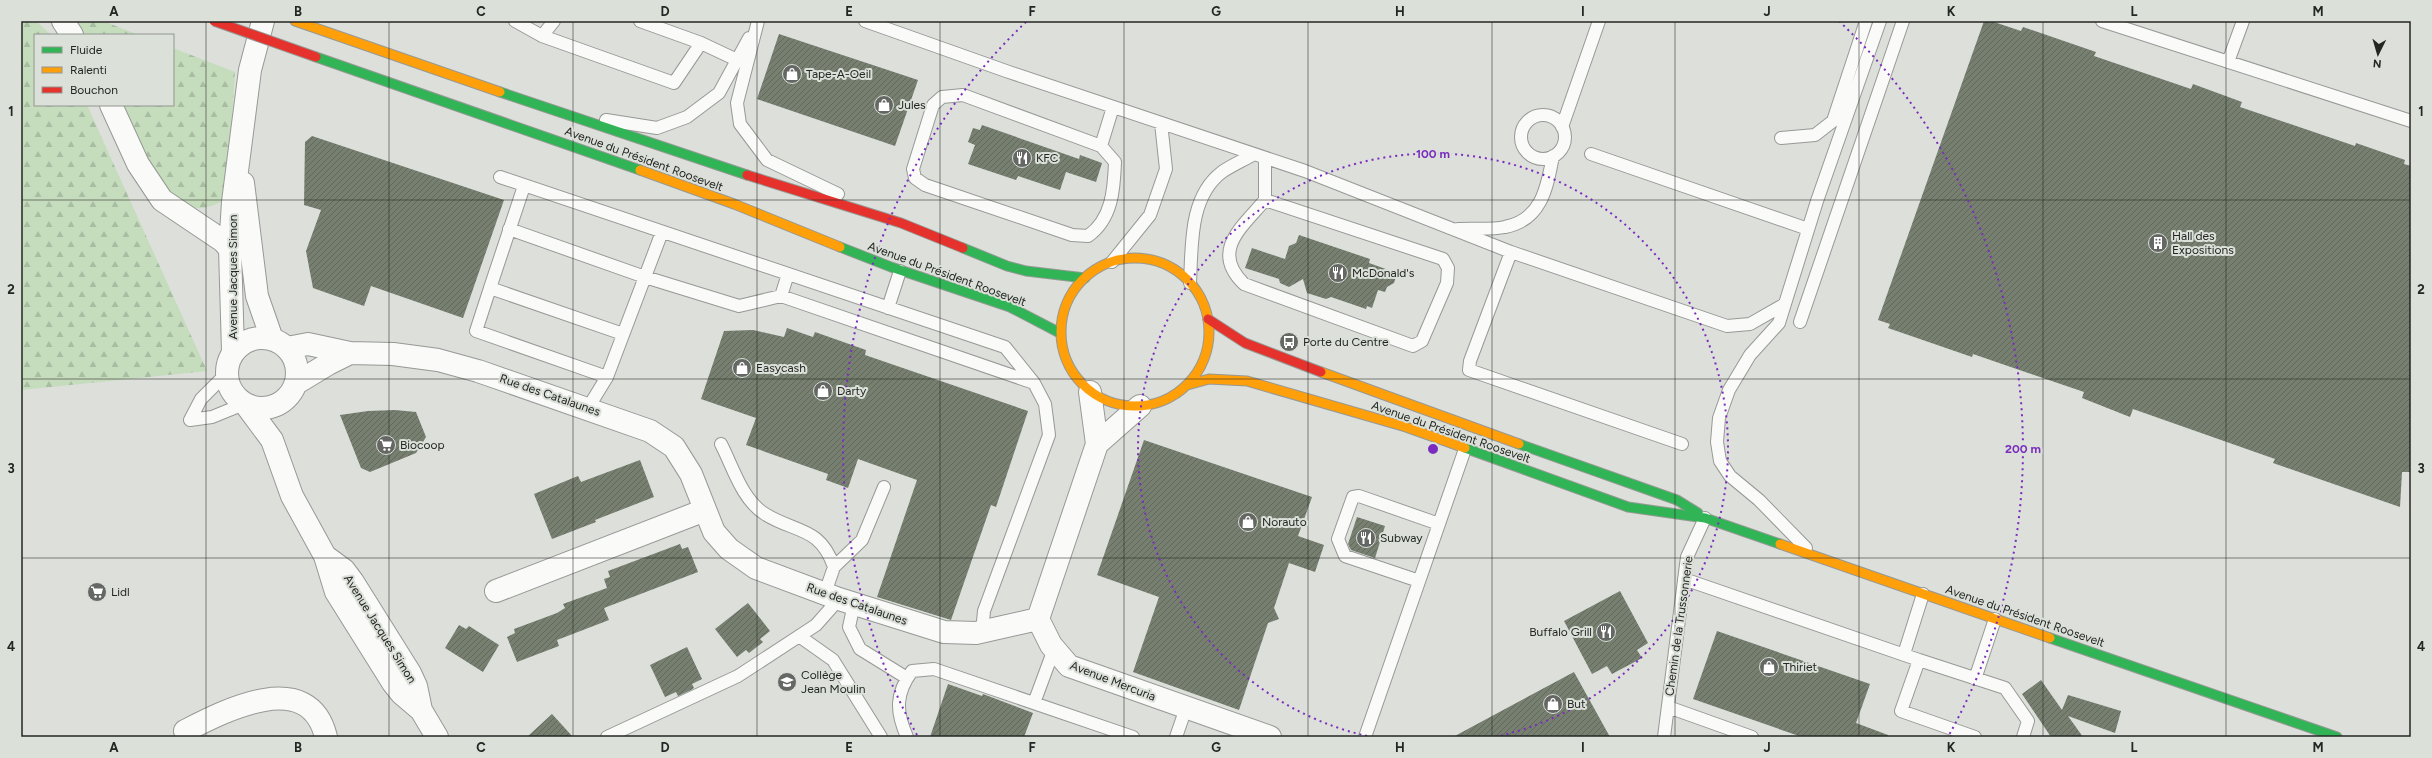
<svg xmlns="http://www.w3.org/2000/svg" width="2432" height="758" viewBox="0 0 2432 758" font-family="Figtree,sans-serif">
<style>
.forest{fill:url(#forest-firs)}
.building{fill:url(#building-hatch)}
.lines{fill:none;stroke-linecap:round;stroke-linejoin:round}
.lane-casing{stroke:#969995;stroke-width:14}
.street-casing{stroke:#969995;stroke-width:24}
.fast-casing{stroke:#969995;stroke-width:11}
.slow-casing{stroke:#969995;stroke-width:11}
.jam-casing{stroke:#969995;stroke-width:11}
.lane{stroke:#fafaf9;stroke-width:12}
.street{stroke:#fafaf9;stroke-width:22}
.fast{stroke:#30b455;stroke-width:9}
.slow{stroke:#ff9f0a;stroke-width:9}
.jam{stroke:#e5322d;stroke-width:9}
.jam-bridge-casing{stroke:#969995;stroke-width:11;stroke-linecap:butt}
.jam-bridge{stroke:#e5322d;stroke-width:9}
.grid{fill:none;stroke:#242623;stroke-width:1;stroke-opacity:0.55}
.ring{fill:none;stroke:#7b2cbf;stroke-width:2;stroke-dasharray:2 4}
.labels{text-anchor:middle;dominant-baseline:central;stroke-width:4;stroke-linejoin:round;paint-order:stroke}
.poi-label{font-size:12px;fill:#242623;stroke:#dbe0d9;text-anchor:start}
.street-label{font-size:12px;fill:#242623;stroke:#dbe0d9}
.centre{fill:#7b2cbf;stroke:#dbe0d9;stroke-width:2}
.ring-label{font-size:12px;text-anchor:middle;font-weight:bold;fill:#7b2cbf;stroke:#dbe0d9;stroke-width:4;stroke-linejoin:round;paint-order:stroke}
.neatline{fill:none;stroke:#242623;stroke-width:1.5}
.grid-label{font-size:13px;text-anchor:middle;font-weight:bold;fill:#242623}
</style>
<defs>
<pattern id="forest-firs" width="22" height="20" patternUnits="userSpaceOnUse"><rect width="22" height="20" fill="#c5dcbd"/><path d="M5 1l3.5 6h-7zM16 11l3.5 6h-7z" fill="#a9bda2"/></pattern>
<pattern id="building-hatch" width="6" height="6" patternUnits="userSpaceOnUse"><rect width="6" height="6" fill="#767f70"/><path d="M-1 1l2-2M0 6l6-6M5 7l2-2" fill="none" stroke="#61685c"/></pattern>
</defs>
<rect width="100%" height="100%" fill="#dcdfda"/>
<path class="forest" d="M21 21H36L51 35H35V105H87L207 371 21 390Z
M74 21H103L139 35H83Z
M173 48 235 72 227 199C201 212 196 210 170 201L121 105H173Z"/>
<path class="building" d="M1984 21H1991L2021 31 2023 27 2096 52 2094 56 2191 89 2193 84 2242 102 2240 107 2355 146 2356 143 2405 160 2404 164 2411 166V472H2402L2400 507 2273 463 2275 459 2133 409 2130 417 2082 398 2084 392 1973 354 1972 357 1888 328 1890 324 1878 320Z
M779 34 918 80 895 146 757 99Z
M982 125 1079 159 1080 155 1102 163 1096 182 1066 172 1060 190 1018 176 1016 180 968 164 975 145 968 142 973 128 980 130Z
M312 136 504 200 463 318 371 286 364 306 313 288 306 251 321 210 304 205 305 142Z
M1299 235 1370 259 1369 263 1397 273 1394 283 1387 287 1385 292 1378 290 1372 308 1367 306 1366 309 1331 297 1326 299 1307 293 1303 279 1289 287 1280 283 1279 279 1245 268 1252 248 1285 259 1289 246 1296 243Z
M787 328 813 337 815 332 866 350 865 355 1028 411 996 507 991 505 951 620 877 597 917 480 858 459 848 488 826 480 828 474 746 445 756 418 701 399 724 331 753 330 784 337Z
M395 410 416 412 426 437 416 453 370 472 361 468 340 415 368 411Z
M1144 440 1312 497 1298 536 1324 545 1315 572 1289 563 1274 608 1279 619 1268 623 1239 710 1133 672 1159 597 1097 575Z
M640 460 654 497 595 520 596 522 552 539 534 494 578 476 581 482Z
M1357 517 1385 526 1375 558 1351 550 1348 544Z
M680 544 682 549 688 547 698 572 604 608 609 620 557 640 559 646 517 662 507 637 515 633 514 629 557 613 565 608 563 604 607 588 604 579 610 577 608 571Z
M1620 591 1648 643 1637 650 1642 658 1612 674 1607 666 1592 674 1564 621Z
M748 603 770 631 760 639 763 642 749 653 746 650 737 657 715 629Z
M459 625 466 629 469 626 499 645 483 672 445 648Z
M1717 631 1870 684 1856 723 1888 735V737H1802L1693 699Z
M687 647 702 679 692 684 694 688 691 690 678 696 676 692 665 697 650 665Z
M1574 672 1610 737H1453Z
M2041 680 2062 710 2068 695 2121 711 2115 733 2068 716 2083 737H2051L2022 694Z
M948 684 982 696 983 694 1033 713 1024 737H930Z
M552 714 573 737H527Z"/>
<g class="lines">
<g class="lane-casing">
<path id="lane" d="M515 21 542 36
M554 21 542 36 674 83 701 43
M640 21 701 43 737 60
M758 21 737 103 740 124 767 160 838 194
M865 21 1006 71 1305 171 1511 252 1727 326 1750 324 1785 304
M2102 21 2411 121
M2228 62 2243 21
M963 95 1101 146 1115 162C1114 190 1112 219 1088 236L1072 235 925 185 915 178 913 169 933 105 942 97Z
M1521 137a22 22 0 1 1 44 0a22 22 0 1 1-44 0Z
M606 120 657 128 687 117 719 93 749 38
M1562 127 1599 21
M1781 138 1815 135 1833 121 1866 21
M1101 146 1113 107
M1591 154 1808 229
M1265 158V200C1242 227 1210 251 1244 284L1402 342 1413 346 1422 341 1447 283 1448 268 1443 259 1265 200
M500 177 1005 347 1034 383 1045 404 1049 435 984 611 982 632
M524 186 490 288 623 334
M509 229 645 277 739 306 781 296 1034 383
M1458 229C1473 228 1491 230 1505 227 1542 220 1547 187 1553 156
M1511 252 1470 361 1469 370 1682 444
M1112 262 1150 215 1166 169 1161 123
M1190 283C1192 245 1189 197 1222 172 1232 165 1244 160 1254 154
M490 288 476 331 607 377
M781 296 788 274
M888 308 900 271
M1800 322 1903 21
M588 408 607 377 662 232
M190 420 201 399 226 374
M190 420 212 417 244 404
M721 444C733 467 742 500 765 514 795 533 820 526 834 567
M1806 548 1759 500 1730 476 1720 461 1717 442 1719 418 1729 390 1750 355 1779 323 1817 201 1880 21
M1684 579 1919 660
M1419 581 1345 556 1338 539 1353 497 1359 496 1439 524
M825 593 834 567 862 540 884 487
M854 604 849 627 860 649 907 678
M799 636 833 660 881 737
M1904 654 1923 594
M1975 679 1995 619
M1034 703 1054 649
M1668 707 1752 737
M607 737 738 676 816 625 839 599
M907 737C896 712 895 694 912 671L934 669 1133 737
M1176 737 1186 708
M1365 737 1465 449
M1664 737 1687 557 1705 518
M1975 737 1901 711 1919 660 2005 688 2028 721 2023 737"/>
</g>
<g class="street-casing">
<path id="street" d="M63 21 72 35
M111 105 138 164 162 200 223 241 230 249
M243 183 257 296 272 339
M227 373a35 35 0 1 1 70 0a35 35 0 1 1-70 0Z
M287 348 308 344 350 353 393 354 438 360 478 371 650 431 674 447 691 474 714 532 729 549 756 568 839 599 944 632 976 633 1038 619
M233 351 230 249 233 202 250 70 263 21
M295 384 328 364 350 353
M1090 392 1097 444 1038 619 1051 645 1069 666 1270 737
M246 405 272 440 292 496 325 556 336 592 393 683 401 693 421 710
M1097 444 1140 406
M325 556 344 570 353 582 410 673 416 686 421 710 437 737
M496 591 705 510
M185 731C226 710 309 667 326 737"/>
</g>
<g class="fast-casing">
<path id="fast" d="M316 57 640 170
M500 92 747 175
M840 247 891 267 1010 307 1060 333
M963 248 1007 266 1026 271 1085 278
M1519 444 1677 500 1698 513
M1465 448 1628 507 1705 518 1780 544
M2050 638 2337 737"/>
</g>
<g class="slow-casing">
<path id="slow" d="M295 21 500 92
M640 170 734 204 840 247
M1061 332a74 74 0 1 1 148 0a74 74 0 1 1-148 0Z
M1321 372 1519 444
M1187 385 1209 379 1247 381 1406 427 1465 448
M1780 544 2050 638"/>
</g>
<g class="jam-casing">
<path id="jam" d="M747 175 901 223 963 248
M1208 319 1245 343 1321 372"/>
</g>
<use href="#lane" class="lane"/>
<use href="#street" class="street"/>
<use href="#fast" class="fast"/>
<use href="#slow" class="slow"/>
<use href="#jam" class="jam"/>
<g class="jam-bridge-casing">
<path id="jam-bridge" d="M214 21 316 57"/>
</g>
<use href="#jam-bridge" class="jam-bridge"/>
</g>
<path class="grid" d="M206 21V737M389 21V737M573 21V737M757 21V737M940 21V737M1124 21V737M1308 21V737M1492 21V737M1675 21V737M1859 21V737M2043 21V737M2226 21V737M21 200H2411M21 379H2411M21 558H2411"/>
<g class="ring">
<path d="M1367 736A295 295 0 1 1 1499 736"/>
<path d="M917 735A590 590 0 0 1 1027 21M1839 21A590 590 0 0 1 1949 735"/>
</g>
<defs>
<g id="shop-disc" transform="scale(1)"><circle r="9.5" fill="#646763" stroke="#dbe0d9"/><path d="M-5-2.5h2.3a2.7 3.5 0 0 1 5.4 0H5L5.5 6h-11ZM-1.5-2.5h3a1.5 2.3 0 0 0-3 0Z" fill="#fff"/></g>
<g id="restaurant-disc" transform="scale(1)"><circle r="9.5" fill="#646763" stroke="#dbe0d9"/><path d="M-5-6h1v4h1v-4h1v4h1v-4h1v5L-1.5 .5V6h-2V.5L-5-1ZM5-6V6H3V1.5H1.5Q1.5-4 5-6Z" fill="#fff"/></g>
<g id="building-disc" transform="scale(1)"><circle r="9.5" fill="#646763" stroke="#dbe0d9"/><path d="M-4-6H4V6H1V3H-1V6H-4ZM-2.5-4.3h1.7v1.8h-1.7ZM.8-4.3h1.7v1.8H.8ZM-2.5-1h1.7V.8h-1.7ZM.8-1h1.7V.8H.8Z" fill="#fff"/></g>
<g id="bus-disc" transform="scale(1)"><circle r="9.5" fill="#646763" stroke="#dbe0d9"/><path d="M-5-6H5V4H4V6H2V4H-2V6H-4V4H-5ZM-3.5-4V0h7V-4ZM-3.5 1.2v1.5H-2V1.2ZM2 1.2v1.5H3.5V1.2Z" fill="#fff"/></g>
<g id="supermarket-disc" transform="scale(1)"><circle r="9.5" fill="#646763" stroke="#dbe0d9"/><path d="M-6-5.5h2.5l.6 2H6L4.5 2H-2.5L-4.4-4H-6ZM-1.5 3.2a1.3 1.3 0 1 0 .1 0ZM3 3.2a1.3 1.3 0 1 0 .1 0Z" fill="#fff"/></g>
<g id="school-disc" transform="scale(1)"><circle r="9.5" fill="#646763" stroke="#dbe0d9"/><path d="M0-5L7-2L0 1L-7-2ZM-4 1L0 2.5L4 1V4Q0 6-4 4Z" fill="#fff"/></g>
</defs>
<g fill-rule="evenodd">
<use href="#shop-disc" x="792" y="74"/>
<use href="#shop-disc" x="884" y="105"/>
<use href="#restaurant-disc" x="1022" y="158"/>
<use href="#building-disc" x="2158" y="243"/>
<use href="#restaurant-disc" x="1338" y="273"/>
<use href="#bus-disc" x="1289" y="342"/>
<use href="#shop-disc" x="742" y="368"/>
<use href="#shop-disc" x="823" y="391"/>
<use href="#supermarket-disc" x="386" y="445"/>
<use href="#shop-disc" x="1248" y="522"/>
<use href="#restaurant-disc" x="1366" y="538"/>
<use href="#supermarket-disc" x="97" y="592"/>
<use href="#restaurant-disc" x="1606" y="632"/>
<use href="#shop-disc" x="1769" y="667"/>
<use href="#school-disc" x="787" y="682"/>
<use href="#shop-disc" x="1553" y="704"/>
</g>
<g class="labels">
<g class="poi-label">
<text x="806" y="74">Tape-A-Oeil</text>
<text x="898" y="105">Jules</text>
<text x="1036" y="158">KFC</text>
<text x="2172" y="236">Hall des<tspan x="2172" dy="14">Expositions</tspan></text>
<text x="1352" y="273">McDonald's</text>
<text x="1303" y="342">Porte du Centre</text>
<text x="756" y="368">Easycash</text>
<text x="837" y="391">Darty</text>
<text x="400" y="445">Biocoop</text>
<text x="1262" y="522">Norauto</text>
<text x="1380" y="538">Subway</text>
<text x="111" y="592">Lidl</text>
<text x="1592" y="632" text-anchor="end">Buffalo Grill</text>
<text x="1783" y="667">Thiriet</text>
<text x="801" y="675">Collège<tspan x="801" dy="14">Jean Moulin</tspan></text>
<text x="1567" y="704">But</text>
</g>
<g class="street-label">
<text transform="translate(644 159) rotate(20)">Avenue du Président Roosevelt</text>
<text transform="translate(947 274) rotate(20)">Avenue du Président Roosevelt</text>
<text transform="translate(233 277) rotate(-90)">Avenue Jacques Simon</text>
<text transform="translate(550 395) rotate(19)">Rue des Catalaunes</text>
<text transform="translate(1451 432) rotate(19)">Avenue du Président Roosevelt</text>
<text transform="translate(857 604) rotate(19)">Rue des Catalaunes</text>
<text transform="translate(2025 616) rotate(19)">Avenue du Président Roosevelt</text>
<text transform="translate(1679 626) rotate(-82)">Chemin de la Trussonnerie</text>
<text transform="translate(380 629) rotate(58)">Avenue Jacques Simon</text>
<text transform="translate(1113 681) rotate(21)">Avenue Mercuria</text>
</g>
</g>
<circle cx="1433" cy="449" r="6" class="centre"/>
<g class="ring-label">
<text x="1433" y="158">100 m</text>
<text x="2023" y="453">200 m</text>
</g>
<rect width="2432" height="758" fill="none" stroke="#dbe0d9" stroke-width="44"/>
<rect x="34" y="34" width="140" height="72" fill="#dbe0d9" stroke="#929690"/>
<rect x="42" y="47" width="20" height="6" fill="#30b455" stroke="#929690"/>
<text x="70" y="54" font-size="12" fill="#242623">Fluide</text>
<rect x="42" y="67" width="20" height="6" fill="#ff9f0a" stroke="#929690"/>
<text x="70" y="74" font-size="12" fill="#242623">Ralenti</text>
<rect x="42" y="87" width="20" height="6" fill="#e5322d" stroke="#929690"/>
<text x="70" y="94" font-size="12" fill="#242623">Bouchon</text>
<g transform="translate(2378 54) rotate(185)" stroke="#dbe0d9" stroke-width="3" paint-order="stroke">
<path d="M0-3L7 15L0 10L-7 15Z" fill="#242623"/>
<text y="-6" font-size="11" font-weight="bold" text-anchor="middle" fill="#242623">N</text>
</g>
<rect x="22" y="22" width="2388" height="714" class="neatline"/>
<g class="grid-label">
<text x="114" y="16">A</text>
<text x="298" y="16">B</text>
<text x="481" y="16">C</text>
<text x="665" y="16">D</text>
<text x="849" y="16">E</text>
<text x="1032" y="16">F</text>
<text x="1216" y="16">G</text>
<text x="1400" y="16">H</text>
<text x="1583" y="16">I</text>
<text x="1767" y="16">J</text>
<text x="1951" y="16">K</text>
<text x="2134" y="16">L</text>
<text x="2318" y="16">M</text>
<text x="11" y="116">1</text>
<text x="2421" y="116">1</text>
<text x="11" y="294">2</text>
<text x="2421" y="294">2</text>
<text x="11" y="473">3</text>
<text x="2421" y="473">3</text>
<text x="11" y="651">4</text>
<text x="2421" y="651">4</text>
<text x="114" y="752">A</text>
<text x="298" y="752">B</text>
<text x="481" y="752">C</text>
<text x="665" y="752">D</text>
<text x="849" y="752">E</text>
<text x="1032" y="752">F</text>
<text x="1216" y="752">G</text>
<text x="1400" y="752">H</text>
<text x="1583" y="752">I</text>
<text x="1767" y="752">J</text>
<text x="1951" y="752">K</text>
<text x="2134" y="752">L</text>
<text x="2318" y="752">M</text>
</g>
</svg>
